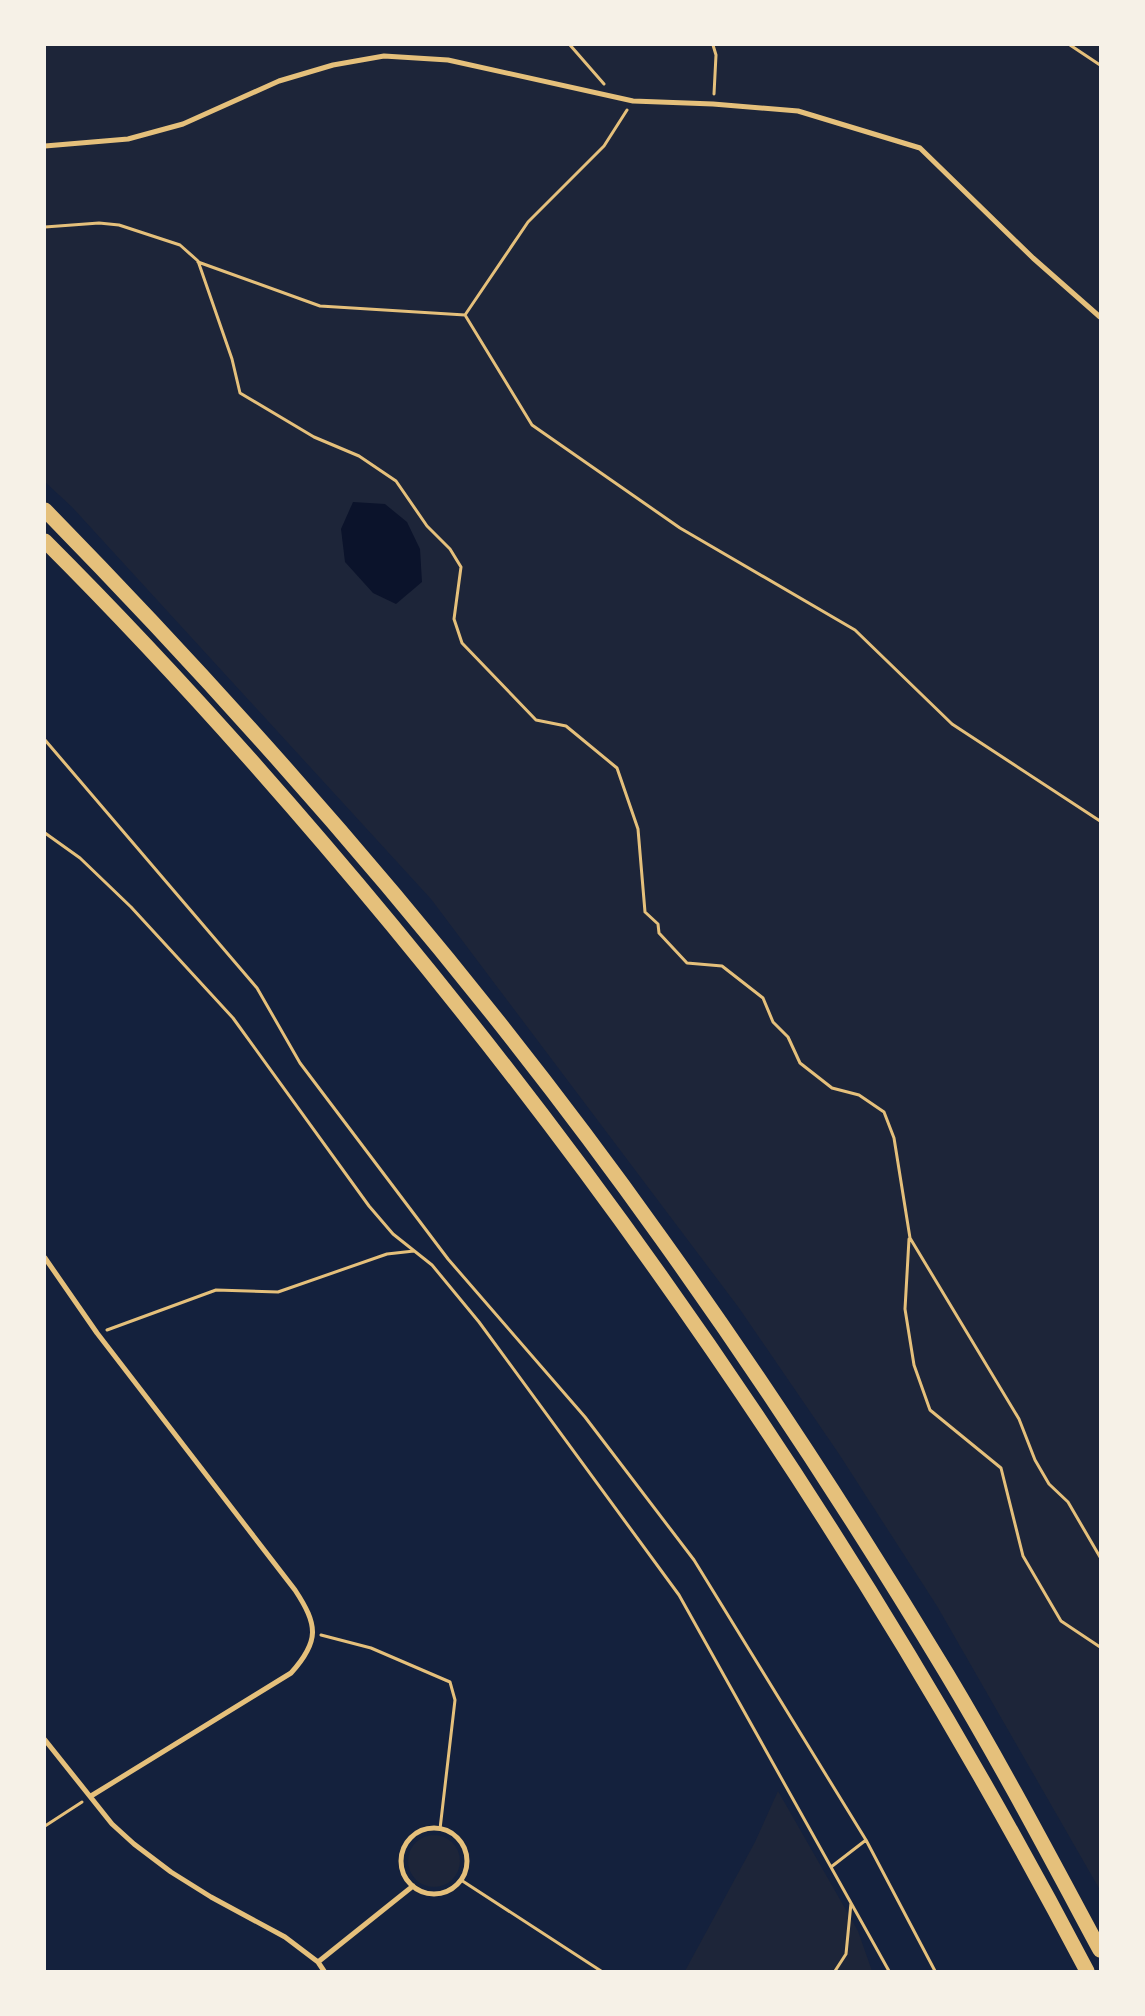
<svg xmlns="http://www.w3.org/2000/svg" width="1145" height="2016" viewBox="0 0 1145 2016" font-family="'Source Sans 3',sans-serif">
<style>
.green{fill:#1d2539}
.water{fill:#0b132b}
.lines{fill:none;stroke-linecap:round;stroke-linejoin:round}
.path{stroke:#e5c07b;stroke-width:3}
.minor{stroke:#e5c07b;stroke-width:5}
.motorway{stroke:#e5c07b;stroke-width:15}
</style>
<rect width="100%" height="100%" fill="#14213d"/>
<path class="green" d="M45 45H1100V1890L937 1606 839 1454 739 1308 431 899 72 507 45 482Z
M778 1791 858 1931 872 1971H685L755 1842Z
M408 1861a26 26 0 1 1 52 0a26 26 0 1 1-52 0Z"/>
<path class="water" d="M353 502 385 504 407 522 420 549 422 582 396 604 373 593 345 562 341 529Z"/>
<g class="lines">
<path class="path" d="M570 45 604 84
M713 45 716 55 714 94
M1070 45 1100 65
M45 227 99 223 119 225 180 245 198 261 232 359 240 393 314 437 359 456 396 481 427 526 450 549 461 567 454 619 462 643 536 720 566 726 617 768 638 829 645 912 658 924 659 933 687 963 722 966 763 998 773 1022 788 1037 800 1063 832 1088 859 1095 884 1112 894 1138 910 1238 1019 1419 1035 1460 1049 1484 1068 1502 1100 1557
M198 262 320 306 465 315
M465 315 532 425 680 528 855 630 952 724 1100 821
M465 315 528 222 604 146 627 110
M45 740 257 988 300 1063 448 1259 585 1417 694 1560 866 1840 831 1867
M45 833 80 858 131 907 233 1018 369 1206 393 1234 432 1265 479 1322 679 1595 889 1971
M909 1239 905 1309 914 1365 930 1410 1001 1468 1023 1556 1061 1621 1100 1647
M107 1330 216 1290 278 1292 387 1254 414 1251
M321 1635 371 1648 450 1682 455 1700 440 1829
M45 1826 82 1802
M866 1840 935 1971
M461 1880 601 1971
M835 1971 846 1954 851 1903"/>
<path class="minor" d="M45 146 128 139 183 124 279 81 333 65 384 56 448 60 633 101 713 104 798 111 920 148 1033 258 1100 317
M45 1258 97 1333 295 1590C318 1625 320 1641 291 1673L91 1796
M45 1740 112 1824 134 1844 171 1872 211 1897 285 1937 318 1962 324 1971
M401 1861a33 33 0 1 1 66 0a33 33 0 1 1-66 0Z
M318 1962 413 1886"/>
<path class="motorway" d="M45 510C267 737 477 979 661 1238 762 1379 857 1525 947 1674 1001 1764 1050 1857 1100 1950
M45 541C167 663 282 792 392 925 660 1250 891 1598 1087 1971"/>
</g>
<rect width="1145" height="2016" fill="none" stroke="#f6f1e7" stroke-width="92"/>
</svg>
